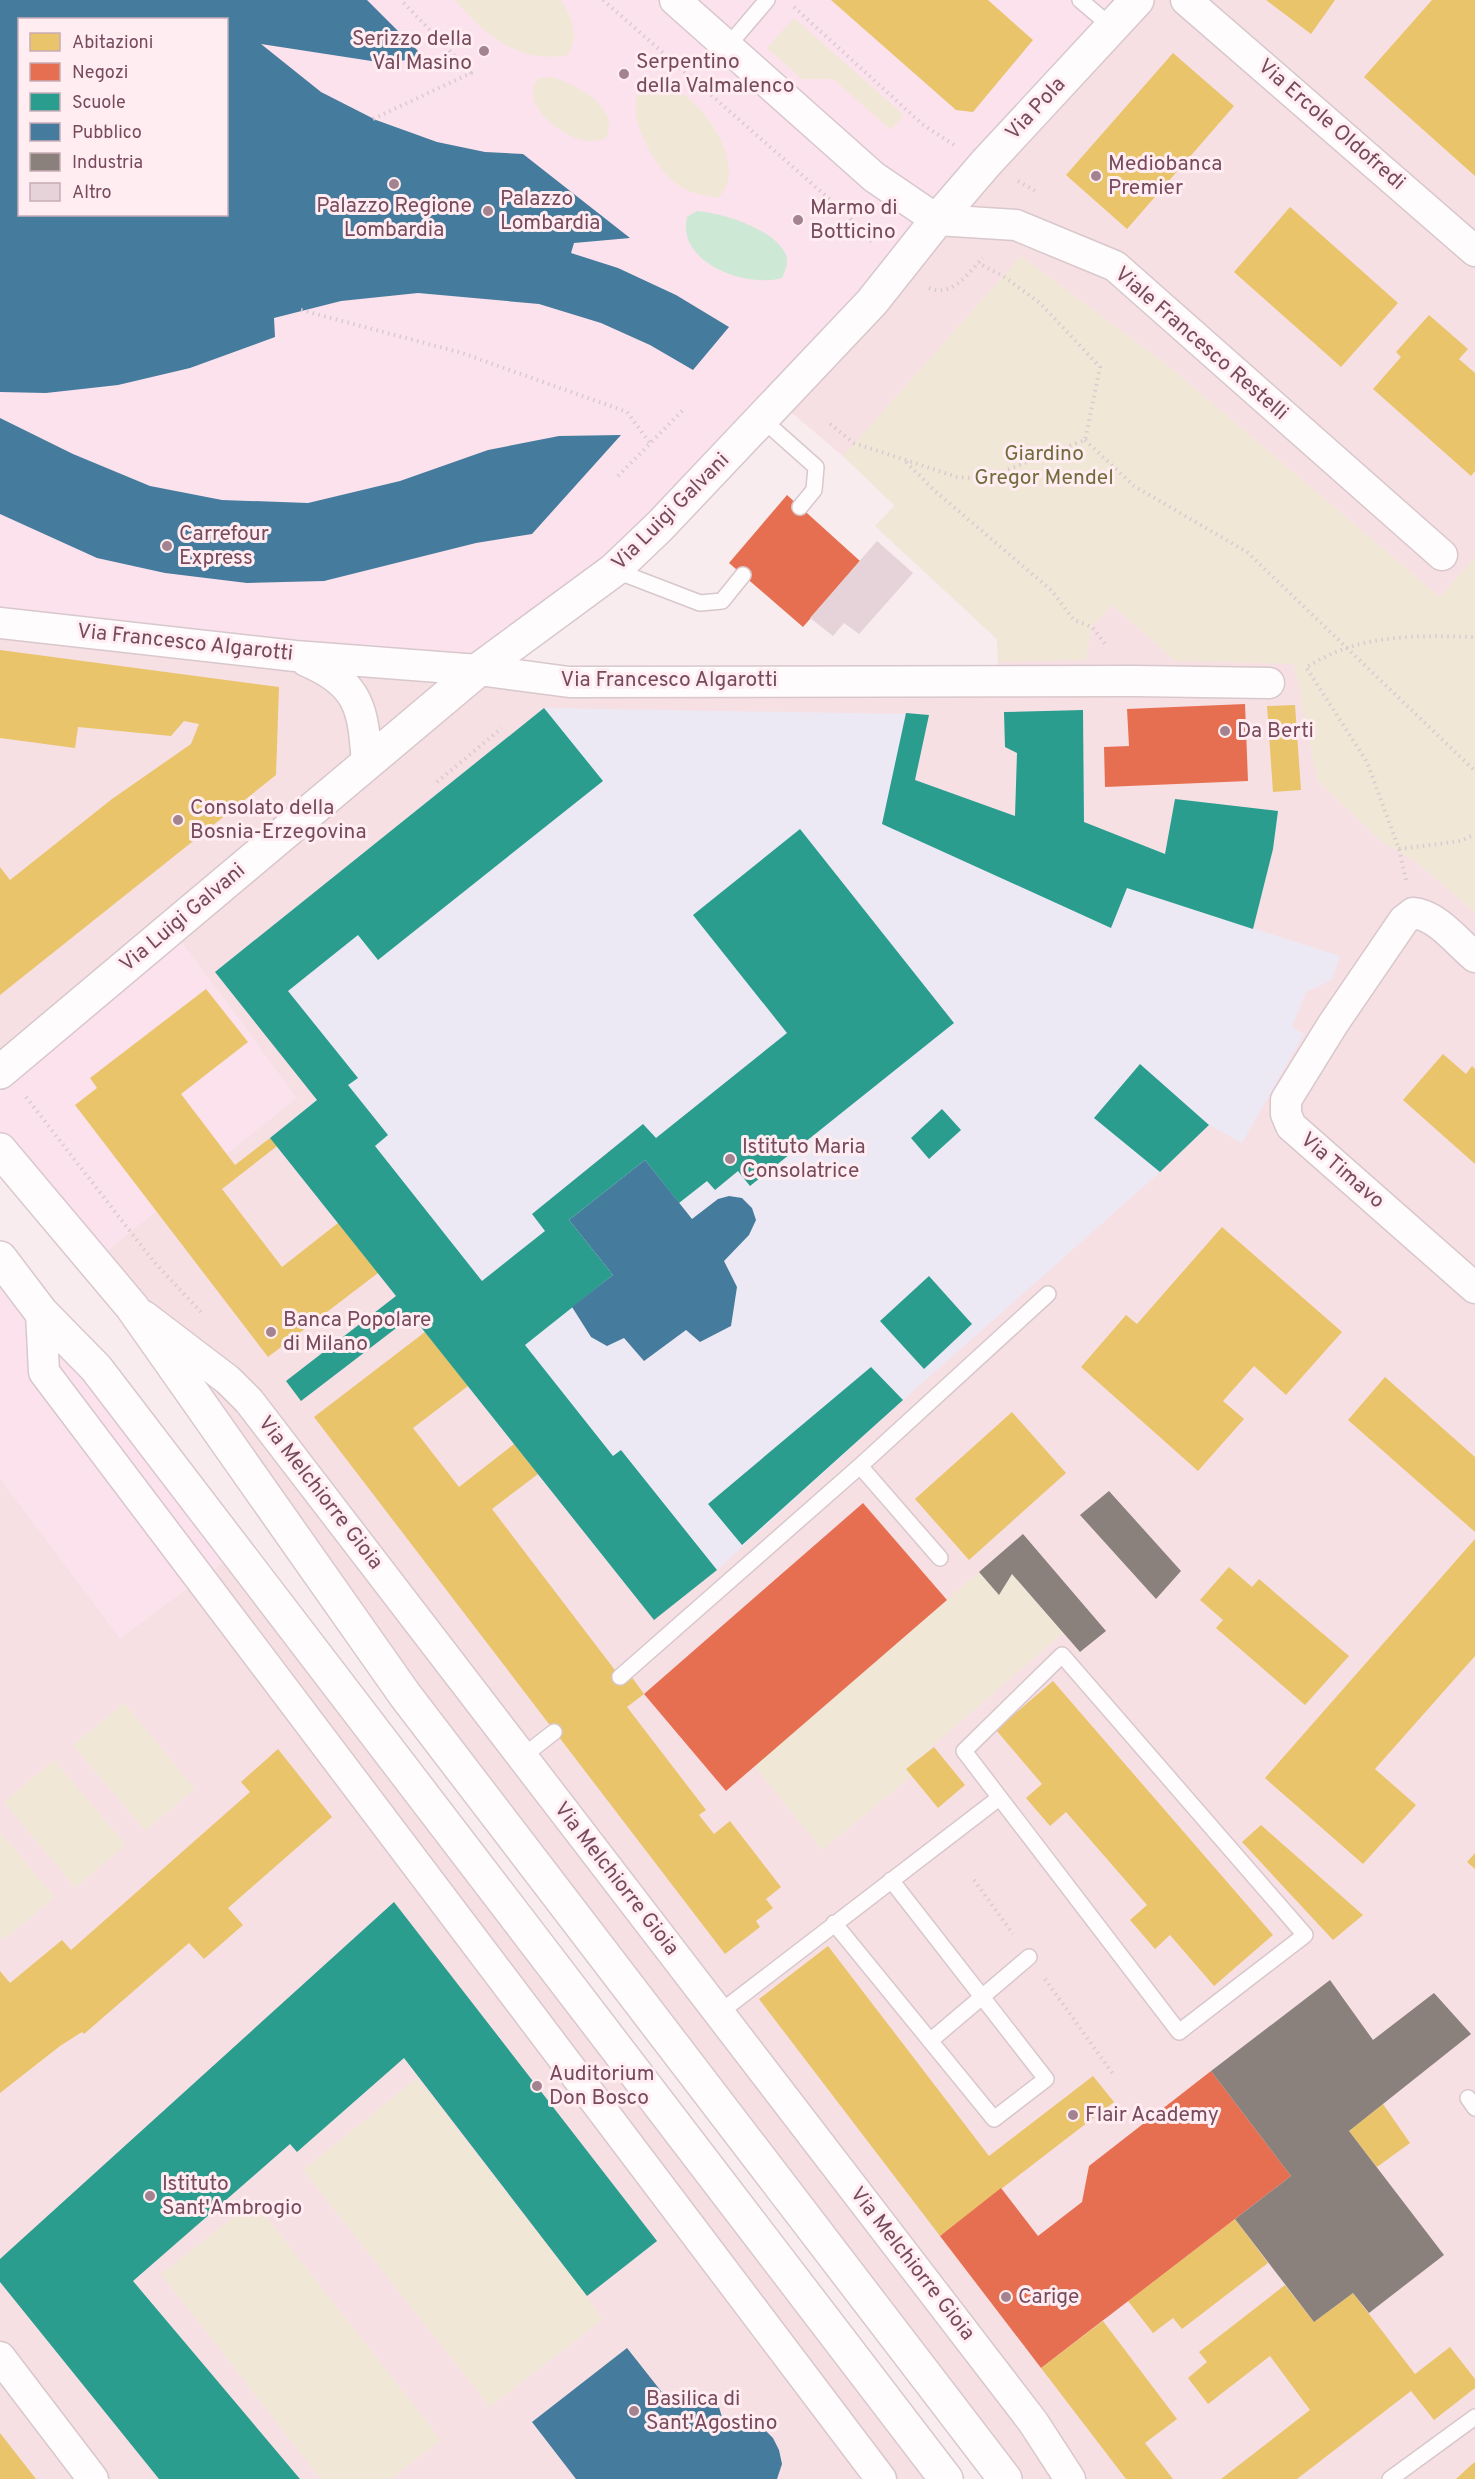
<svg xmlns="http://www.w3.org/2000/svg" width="1475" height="2479" viewBox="0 0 1475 2479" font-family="Overpass,sans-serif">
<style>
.residential{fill:#f6e0e4}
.commercial{fill:#fbe2ec;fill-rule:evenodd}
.education{fill:#ece9f4}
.green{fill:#f1e7d7}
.water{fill:#cde8d5}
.homes{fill:#e9c46a}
.shops{fill:#e76f51}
.schools{fill:#2a9d8f}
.public{fill:#457b9d;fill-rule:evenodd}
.industry{fill:#8a817c}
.building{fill:#e5d3d9}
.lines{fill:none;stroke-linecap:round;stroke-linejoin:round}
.service-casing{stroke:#d8c7cc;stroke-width:18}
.minor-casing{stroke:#d8c7cc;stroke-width:33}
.tertiary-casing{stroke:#d8c7cc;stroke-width:36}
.secondary-casing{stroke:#d9c8cd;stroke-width:36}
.path{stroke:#d9cbd0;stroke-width:4;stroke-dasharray:1.5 4.5;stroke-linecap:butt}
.service{stroke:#fefcfc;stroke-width:15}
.minor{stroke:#fefcfc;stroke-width:30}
.tertiary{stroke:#fefcfc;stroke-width:33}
.secondary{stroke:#fefcfc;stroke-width:33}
.poi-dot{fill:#a48390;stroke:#ffedf1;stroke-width:2}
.labels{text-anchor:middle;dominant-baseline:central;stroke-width:6;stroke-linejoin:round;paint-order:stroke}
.poi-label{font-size:21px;fill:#774a5e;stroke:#ffedf1;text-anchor:start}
.street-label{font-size:21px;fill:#774a5e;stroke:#ffedf1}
.park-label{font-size:21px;fill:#716d3c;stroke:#ffedf1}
</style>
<rect width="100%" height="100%" fill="#f8ecee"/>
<path class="residential" d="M1146 0H1475V2479H1011L98 1258 296 1098 176 934 482 680 999 690 997 639 875 526 895 505 843 456 781 404Z
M0 623 464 677 0 1063Z
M0 1479 120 1638 233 1555 938 2479H0Z"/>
<path class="commercial" d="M0 0H1126L926 223 607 562 478 670 0 612ZM20 20H226V214H20Z
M176 934 297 1098 98 1258 0 1143V1077Z
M0 1271 233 1555 120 1638 0 1479Z"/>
<path class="education" d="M544 708 907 714 882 823 1127 888 1340 956 1332 980 1306 992 1292 1027 1304 1034 1242 1143 1209 1125 1160 1172 903 1400 717 1570 654 1620 270 1138 317 1099 215 972Z"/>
<path class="green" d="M455 0H561C572 19 580 34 568 55 519 64 486 36 455 0Z
M794 18 904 115 891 130 833 79H802L767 48Z
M553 77C576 85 623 108 605 139 596 141 587 142 578 139 556 132 518 101 539 78Z
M653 82C659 84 666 85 671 87 704 101 750 167 718 198 704 196 690 193 678 185 657 171 622 113 641 89 644 86 650 84 653 82Z
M1021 256 1165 363 1440 597 1475 557V913L1418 863 1382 842 1317 780 1294 664 1175 661 1112 605 1092 627 1086 660 999 662 997 639 875 526 895 506 843 456Z
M979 1572 999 1595 1012 1574 1063 1633 906 1769 912 1776 822 1850 754 1766Z
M124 1703 195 1789 145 1831 73 1745Z
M54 1760 126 1845 75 1888 4 1802Z
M0 1832 55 1897 4 1940 0 1935Z
M417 2078 587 2296 602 2320 490 2407 303 2170Z
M254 2201 441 2440 391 2479H321L161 2274Z"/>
<path class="water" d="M697 211C722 213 775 229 786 255 789 263 785 271 782 278 746 288 676 263 687 217Z"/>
<path class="homes" d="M831 0H988L1033 40 973 112 956 110Z
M1266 0H1335L1311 34Z
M1432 0H1475V176L1364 77Z
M1173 53 1234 106 1127 229 1066 175Z
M1290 207 1398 303 1341 367 1234 272Z
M1429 315 1468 349 1459 359 1475 373V471L1471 476 1373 389 1401 357 1396 352Z
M0 650 279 687 276 775 0 995V867L10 880 112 799 191 744 199 724 184 721 171 736 78 727 75 748 0 738Z
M1295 705 1301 790 1273 792 1267 706Z
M206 989 248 1042 181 1094 235 1165 270 1138 277 1146 222 1189 282 1267 338 1223 378 1273 268 1357 75 1105 97 1088 90 1078Z
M1443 1054 1466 1074 1472 1066 1475 1069V1164L1403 1100Z
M1222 1227 1342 1332 1286 1395 1254 1366 1223 1401 1244 1419 1198 1471 1081 1367 1126 1315 1137 1324Z
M425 1332 468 1386 413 1428 459 1487 514 1444 538 1474 492 1509 624 1682 631 1676 644 1694 627 1707 706 1810 699 1815 714 1834 730 1821 781 1887 766 1899 773 1908 756 1921 760 1927 725 1954 314 1417Z
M1385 1377 1475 1457V1532L1348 1420Z
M1012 1412 1066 1473 969 1560 915 1499Z
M1475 1539V1656L1375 1769 1416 1805 1363 1864 1265 1778Z
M1229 1567 1252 1587 1259 1579 1349 1656 1305 1705 1216 1628 1223 1620 1200 1600Z
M1053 1681 1273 1935 1214 1986 1170 1935 1155 1949 1130 1920 1147 1905 1066 1812 1050 1826 1026 1798 1042 1784 996 1730Z
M934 1747 965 1785 938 1808 906 1769Z
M278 1749 332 1817 228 1908 243 1925 204 1959 189 1943 84 2034 82 2032 60 2046 0 2093V1971L10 1983 62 1940 71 1950 250 1792 241 1782Z
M1261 1825 1363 1915 1333 1940 1242 1842Z
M1475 1853V1869L1467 1862Z
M828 1946 989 2156 1093 2076 1114 2102 940 2236 759 1999Z
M1383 2104 1410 2143 1377 2167 1349 2131Z
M1235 2219 1268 2263 1182 2329 1173 2318 1153 2333 1128 2301Z
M1285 2285 1314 2322 1353 2293 1415 2374 1450 2347 1475 2379V2388L1434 2420 1411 2391 1297 2479H1221L1310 2410 1270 2356 1208 2404 1188 2378 1207 2362 1199 2352Z
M1103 2321 1177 2419 1145 2443 1173 2479H1126L1041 2368Z
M0 2433 36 2479H0Z
M1475 2462V2479H1456L1471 2465Z"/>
<path class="shops" d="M0 26 20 31V214H226V127L324 177 383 196 379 226 295 235 115 294 40 310H0Z
M787 495 860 561 803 627 729 563Z
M1245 704 1248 781 1105 787 1104 747 1129 746 1127 709Z
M863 1503 947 1600 726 1791 644 1694Z
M1211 2071 1291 2176 1041 2368 940 2236 1001 2188 1038 2236 1082 2202 1089 2166Z"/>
<path class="schools" d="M544 708 603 781 378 960 358 935 288 991 358 1078 348 1085 388 1135 375 1146 482 1281 545 1231 532 1214 643 1124 656 1138 787 1033 693 915 800 829 954 1023 750 1186 738 1171 715 1190 707 1181 679 1203 645 1160 569 1220 613 1275 525 1345 613 1456 621 1450 717 1570 654 1620 412 1316 301 1401 286 1381 396 1296 270 1138 317 1100 215 972Z
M1083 710 1084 822 1165 854 1175 799 1278 811 1273 849 1253 929 1127 888 1111 928 882 824 906 713 929 715 915 780 1015 816 1017 753 1005 747 1004 712Z
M1140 1064 1209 1125 1160 1172 1094 1118Z
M942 1109 961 1130 929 1159 911 1138Z
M929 1276 972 1324 924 1369 880 1321Z
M871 1367 903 1400 742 1545 708 1504Z
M394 1902 657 2241 587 2296 404 2058 297 2152 290 2144 133 2281 300 2479H159L0 2282V2259Z"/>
<path class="public" d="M0 0H367L426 59 378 62 261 44 321 92 376 120 437 142 485 152 523 154 630 238 574 243 571 253 618 268 676 295 729 327 693 370 650 345 601 323 539 304 418 293 341 301 274 318 275 337 190 368 118 385 46 393 0 392ZM20 20H226V214H20Z
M0 418 73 454 150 486 222 500 308 503 400 481 488 450 559 436 621 435 532 534 476 543 324 581 247 583 165 573 97 558 0 514Z
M645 1160 692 1219 718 1199 729 1196 742 1198 752 1208 756 1220 749 1235 724 1261 737 1287 731 1326 700 1342 686 1330 644 1361 624 1338 607 1346 591 1337 572 1307 613 1275 569 1220Z
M627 2348 672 2405 687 2395 705 2396 719 2407 724 2424 751 2422 763 2428 773 2438 779 2450 782 2464 777 2479H576L532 2422Z"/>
<path class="industry" d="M1109 1491 1181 1571 1156 1599 1080 1515Z
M1023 1534 1106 1631 1080 1652 1012 1574 999 1595 979 1572Z
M1330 1980 1373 2040 1434 1993 1471 2034 1349 2131 1444 2255 1369 2313 1353 2293 1314 2322 1235 2219 1291 2176 1211 2071Z"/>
<path class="building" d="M877 541 913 573 859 634 844 623 833 636 810 618Z"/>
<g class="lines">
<g class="service-casing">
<path id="service" d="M1080 0 1112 27
M727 47 767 0
M762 419 816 467 814 490 800 507
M614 570 700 603 722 601 743 575
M860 1466 940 1558
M1062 1655 1305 1935 1179 2032 964 1751Z
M620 1677 860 1466 1048 1294
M522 1757 554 1732
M834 1923 994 2119 1046 2079 891 1880
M719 2013 999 1798
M930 2041 1029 1957
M1468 2098 1475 2108
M1390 2479 1475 2417"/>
</g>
<g class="minor-casing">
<path id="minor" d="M675 0 874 177 937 220 1016 225 1115 266 1442 555
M1186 0 1475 251
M0 623 295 656 478 670 569 682 1135 681 1269 683
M306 661C361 685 363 709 367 764
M1475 957C1457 942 1437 915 1413 913L1404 920 1333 1024 1286 1100V1114L1291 1126 1475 1288
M41 1312 44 1372 881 2479
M144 1316 228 1380 249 1401 1033 2422 1070 2479
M0 2357 93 2479"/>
</g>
<g class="tertiary-casing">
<path id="tertiary" d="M0 1072 478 670 614 570 660 526 872 302 937 220 986 163 1137 0"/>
</g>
<g class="secondary-casing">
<path id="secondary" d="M0 1150 132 1307 405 1695 1005 2479
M0 1258 41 1312 96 1368 946 2479"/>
</g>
<path class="path" d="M603 0 843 211 872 242
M794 7 922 124 954 145
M373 119 471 73 401 0
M1018 181 1035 191
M929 288C952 298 968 273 983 258
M301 310 462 353 627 412 650 443
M830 424 854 443 957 477 983 479 1085 440 1100 367 1040 303 1003 276 978 263
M1085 440 1134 486 1247 552 1475 771
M906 462 935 491 1051 590 1074 620 1092 627 1107 646
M618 476 683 410
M437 782 502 728
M1399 849 1461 841 1475 834
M1406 880 1399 849 1367 762 1306 667C1318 661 1331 653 1344 649 1385 634 1432 636 1475 637
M26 1097 154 1262 201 1312
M974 1880 1013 1934
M1045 1979 1113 2074"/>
<use href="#service" class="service"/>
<use href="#minor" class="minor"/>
<use href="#tertiary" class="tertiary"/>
<use href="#secondary" class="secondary"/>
</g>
<g class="poi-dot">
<circle cx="484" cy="51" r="6"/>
<circle cx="624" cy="74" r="6"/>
<circle cx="1096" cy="176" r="6"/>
<circle cx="394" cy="184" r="6"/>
<circle cx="488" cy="211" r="6"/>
<circle cx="798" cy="220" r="6"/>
<circle cx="167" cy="546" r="6"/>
<circle cx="1225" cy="731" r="6"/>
<circle cx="178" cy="820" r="6"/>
<circle cx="730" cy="1159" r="6"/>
<circle cx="271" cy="1332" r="6"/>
<circle cx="537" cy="2086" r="6"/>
<circle cx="1073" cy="2115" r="6"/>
<circle cx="150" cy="2196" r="6"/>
<circle cx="1006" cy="2297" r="6"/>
<circle cx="634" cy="2411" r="6"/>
</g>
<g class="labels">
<g class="poi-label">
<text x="472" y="39" text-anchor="end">Serizzo della<tspan x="472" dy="24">Val Masino</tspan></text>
<text x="636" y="62">Serpentino<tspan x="636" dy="24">della Valmalenco</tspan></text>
<text x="1108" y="164">Mediobanca<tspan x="1108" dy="24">Premier</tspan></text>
<text x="500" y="199">Palazzo<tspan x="500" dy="24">Lombardia</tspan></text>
<text x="394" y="206" text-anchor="middle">Palazzo Regione<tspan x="394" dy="24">Lombardia</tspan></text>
<text x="810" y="208">Marmo di<tspan x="810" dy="24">Botticino</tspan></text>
<text x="179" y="534">Carrefour<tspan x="179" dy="24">Express</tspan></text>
<text x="1237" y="731">Da Berti</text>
<text x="190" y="808">Consolato della<tspan x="190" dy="24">Bosnia-Erzegovina</tspan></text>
<text x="742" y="1147">Istituto Maria<tspan x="742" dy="24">Consolatrice</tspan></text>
<text x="283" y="1320">Banca Popolare<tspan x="283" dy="24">di Milano</tspan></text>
<text x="549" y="2074">Auditorium<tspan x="549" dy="24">Don Bosco</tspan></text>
<text x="1085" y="2115">Flair Academy</text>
<text x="162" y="2184">Istituto<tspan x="162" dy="24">Sant'Ambrogio</tspan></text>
<text x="1018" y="2297">Carige</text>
<text x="646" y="2399">Basilica di<tspan x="646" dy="24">Sant'Agostino</tspan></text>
</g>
<g class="street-label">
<text transform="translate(1036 109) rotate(-47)">Via Pola</text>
<text transform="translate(1331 125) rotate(41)">Via Ercole Oldofredi</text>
<text transform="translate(1201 344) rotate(41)">Viale Francesco Restelli</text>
<text transform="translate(671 512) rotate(-45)">Via Luigi Galvani</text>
<text transform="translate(185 643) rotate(6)">Via Francesco Algarotti</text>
<text x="669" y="680">Via Francesco Algarotti</text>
<text transform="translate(183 918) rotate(-40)">Via Luigi Galvani</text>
<text transform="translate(1342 1171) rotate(41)">Via Timavo</text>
<text transform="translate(320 1493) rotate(52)">Via Melchiorre Gioia</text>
<text transform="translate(616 1879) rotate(52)">Via Melchiorre Gioia</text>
<text transform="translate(912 2264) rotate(52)">Via Melchiorre Gioia</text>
</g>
<g class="park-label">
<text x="1044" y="454">Giardino<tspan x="1044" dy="24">Gregor Mendel</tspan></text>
</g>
</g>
<rect x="18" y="18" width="210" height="198" fill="#ffedf1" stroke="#c9acb6" stroke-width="1.5"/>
<rect x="30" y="33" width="30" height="18" fill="#e9c46a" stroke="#c9acb6" stroke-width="1.5"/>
<text x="72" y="48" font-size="18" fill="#774a5e">Abitazioni</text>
<rect x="30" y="63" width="30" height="18" fill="#e76f51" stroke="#c9acb6" stroke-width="1.5"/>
<text x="72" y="78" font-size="18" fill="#774a5e">Negozi</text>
<rect x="30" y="93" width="30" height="18" fill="#2a9d8f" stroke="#c9acb6" stroke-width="1.5"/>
<text x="72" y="108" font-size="18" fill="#774a5e">Scuole</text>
<rect x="30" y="123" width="30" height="18" fill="#457b9d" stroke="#c9acb6" stroke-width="1.5"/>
<text x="72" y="138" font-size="18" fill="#774a5e">Pubblico</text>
<rect x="30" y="153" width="30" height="18" fill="#8a817c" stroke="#c9acb6" stroke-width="1.5"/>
<text x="72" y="168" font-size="18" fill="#774a5e">Industria</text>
<rect x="30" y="183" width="30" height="18" fill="#e5d3d9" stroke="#c9acb6" stroke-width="1.5"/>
<text x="72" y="198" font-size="18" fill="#774a5e">Altro</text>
</svg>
